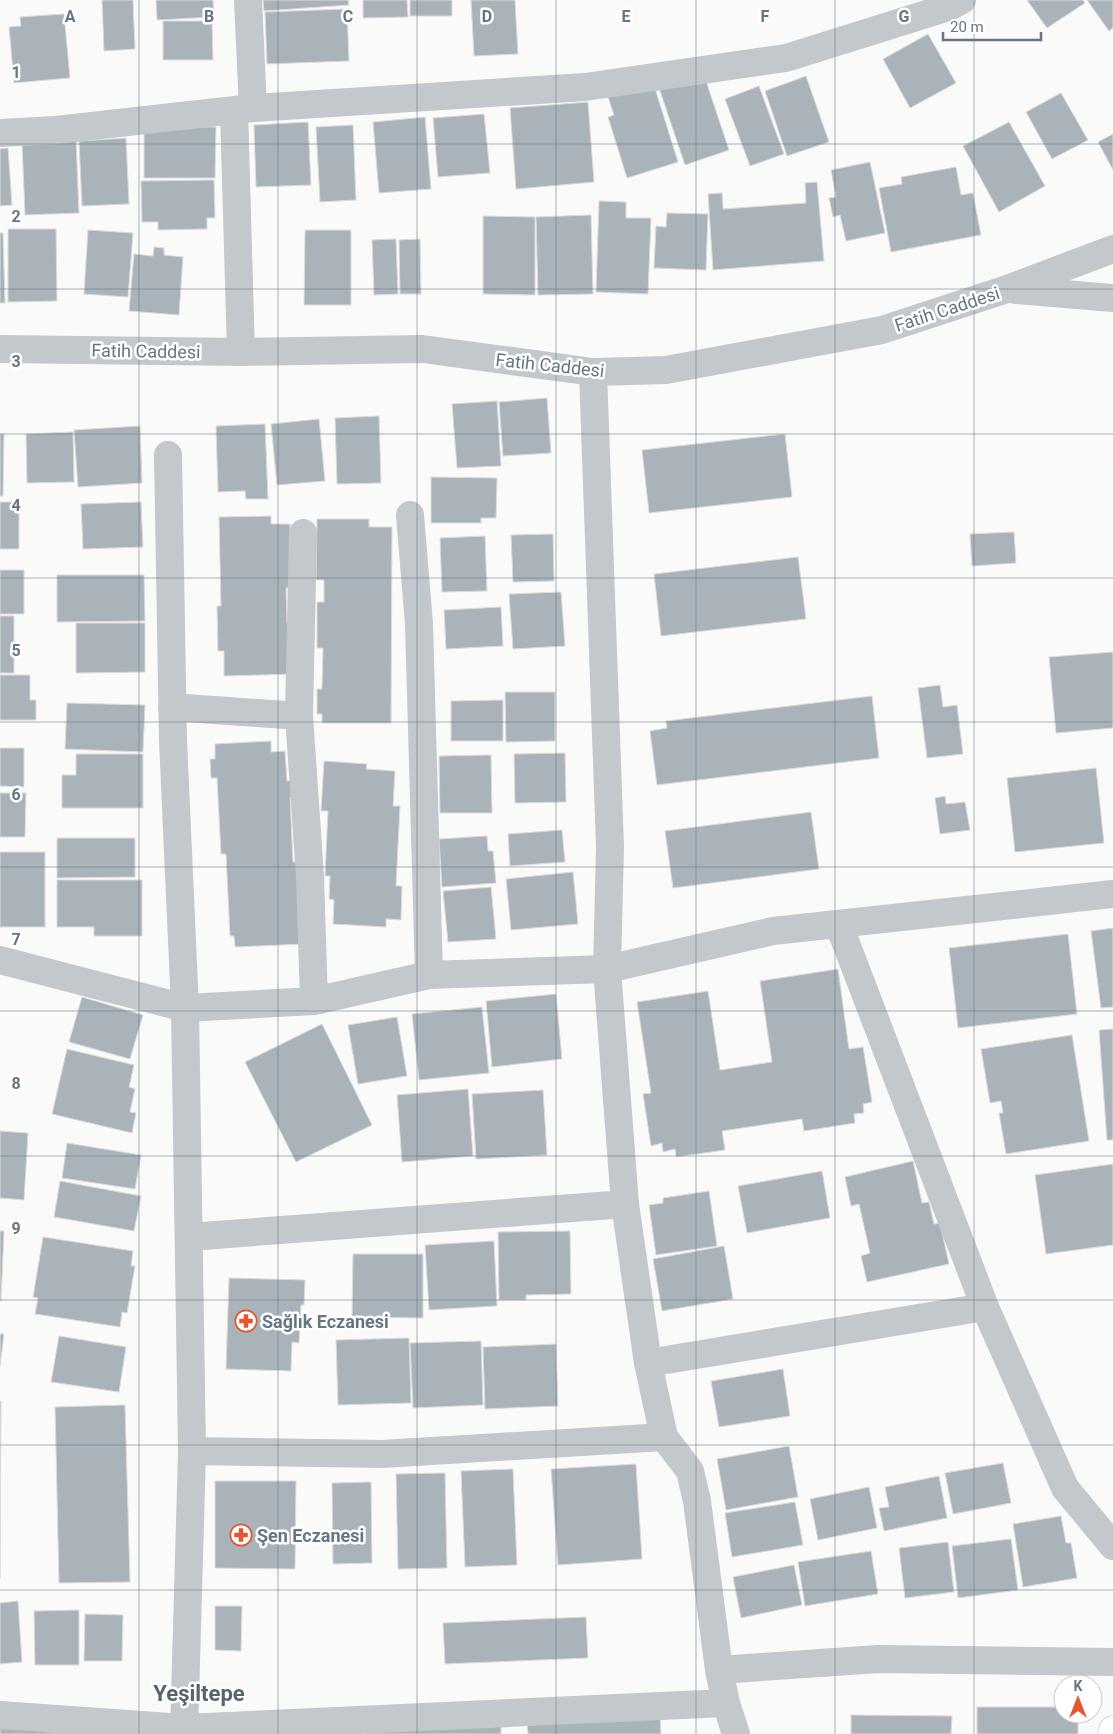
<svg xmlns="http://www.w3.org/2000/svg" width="1113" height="1734" viewBox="0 0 1113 1734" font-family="Roboto,sans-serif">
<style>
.building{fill:#aab3b9;stroke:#dcdcda}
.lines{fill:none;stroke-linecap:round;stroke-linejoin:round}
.secondary-casing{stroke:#b3babf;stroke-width:29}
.minor{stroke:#c3c8cc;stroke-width:28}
.secondary{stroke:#fff;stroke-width:28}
.grid{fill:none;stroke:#657683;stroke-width:1;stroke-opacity:0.55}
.labels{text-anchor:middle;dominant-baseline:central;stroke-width:5;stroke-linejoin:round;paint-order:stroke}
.street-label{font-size:18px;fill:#657683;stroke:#fff}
.poi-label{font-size:18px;font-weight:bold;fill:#657683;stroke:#fff;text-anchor:start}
.district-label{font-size:22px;font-weight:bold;fill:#57646e;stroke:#fff}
.grid-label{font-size:16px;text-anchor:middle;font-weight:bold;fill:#657683;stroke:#fff;stroke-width:5;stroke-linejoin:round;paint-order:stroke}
</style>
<rect width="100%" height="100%" fill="#fafaf8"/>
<path class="building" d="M102 0H133L135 49 104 51Z
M156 0H213L214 17 157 20Z
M263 0H348L349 5 264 11Z
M363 0H407L408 17 363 18Z
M410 0H452V16H410Z
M471 0H515L518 54 474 56Z
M1027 0H1083L1085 3 1047 28Z
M1087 0H1113V28L1109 31Z
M347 9 349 61 267 64 265 12Z
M64 14 70 78 14 83 9 27 21 26 20 17Z
M163 21H212L213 60H163Z
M928 34 956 83 910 108 883 59Z
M704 75 729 150 685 165 658 85Z
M806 76 829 142 787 156 765 91Z
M653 82 678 162 627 178 608 117 614 115 608 97Z
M759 86 784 154 750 166 725 99Z
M1061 93 1088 140 1052 159 1026 112Z
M588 102 594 182 516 189 510 108Z
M484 114 490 173 438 177 433 118Z
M425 117 431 189 379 193 373 122Z
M308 122 311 185 256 187 254 125Z
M1009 122 1045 186 999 212 963 146Z
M353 125 356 200 320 202 316 127Z
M144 126 216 127 215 178H144Z
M1113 134V170L1098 142Z
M126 138 129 204 82 206 79 141Z
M76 139 79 213 25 215 22 142Z
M8 148 12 205 0 206V149Z
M870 162 885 233 846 241 840 215 833 217 829 198 836 197 831 170Z
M956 167 961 195 973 193 981 235 891 252 879 188 902 184 901 177Z
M214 180 215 218H207V229L158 230V222H142L141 181Z
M817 182 824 261 713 270 708 194 722 193 723 209 806 203 805 183Z
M599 201 626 202V218H651L648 294 596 292Z
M667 213 708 214 706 270 654 268 656 226 666 227Z
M591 215 593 294 538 295 536 217Z
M483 216 535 217V295L483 294Z
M8 229H56L57 301 8 302Z
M88 230 133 233 128 297 84 294Z
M305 230H351V305H304Z
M0 233H3L5 303H0Z
M396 239 398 294 374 295 372 240Z
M420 239 421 294H400L399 240Z
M154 247 164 248V255L183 257 179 315 129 311 134 254 153 256Z
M547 398 551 453 503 456 499 402Z
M497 401 501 466 457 468 452 404Z
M379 416 381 483 337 484 335 418Z
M319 419 325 481 277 485 271 424Z
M265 424 268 499H246L245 491 218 492 216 426Z
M140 426 142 483 78 487 74 430Z
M73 432 74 482 27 483 26 434Z
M0 434H4L3 496H0Z
M785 434 792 497 649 513 642 450Z
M431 477 497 478 496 518H481V523H431Z
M0 502H19V549H0Z
M141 502 143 547 83 549 81 504Z
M271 516V524H290L291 588H286L287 623 296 622 297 674 224 676V651H218L217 606H221L219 517Z
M317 519H369V527H392L391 723H322V714H317V689H322L323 648H317V602H324V580H316Z
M1014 532 1016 563 972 566 970 534Z
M553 534 554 581 513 582 511 535Z
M485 536 487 591 442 592 440 538Z
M798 557 806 619 661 636 654 574Z
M0 570H24V614H0Z
M57 575H144L145 621 57 622Z
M561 592 565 646 513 649 509 594Z
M501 607 503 646 446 649 444 610Z
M0 616H14V673H0Z
M76 623H145V672L76 673Z
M1113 652V728L1056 733 1049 657Z
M0 675H30V700H36V720H0Z
M940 685 943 707 957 705 963 754 927 758 918 688Z
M505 692H555V741L506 742Z
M872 696 879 758 657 785 650 731 667 728 666 721Z
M503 700V741H451V701Z
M67 703 145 705 143 752 65 749Z
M271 741V752L285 751 287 781 293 780 294 797H290L293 862H299L304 944 235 947 234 936H230L226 854H221L217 778H211L210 759H215V744Z
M0 748H24V787L0 786Z
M565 753 566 802 515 803 514 754Z
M76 754H143V808H62V775H76Z
M491 755 492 813H440L439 756Z
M324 761 367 764 366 769 395 771 393 806H400L396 886H402L401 920 386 919V927L333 924 334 900 329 899 330 876H325L328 811H321Z
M1096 768 1104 843 1015 852 1007 778Z
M0 793H26L25 837H0Z
M945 796 946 804 965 802 970 830 940 834 935 798Z
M811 812 819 869 673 888 665 831Z
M562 830 565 862 510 866 508 834Z
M487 836 488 851H493L496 883 442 887 439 839Z
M57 838H135V877L57 878Z
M0 852H45V927H0Z
M573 872 578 924 511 930 506 879Z
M57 880H142V936H94V927H57Z
M491 887 496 939 448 942 443 891Z
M1113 928V1007L1101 1008 1091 931Z
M1068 934 1077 1014 958 1028 949 948Z
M838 969 849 1049 863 1047 872 1102 863 1104 864 1113 854 1114 855 1123 804 1131 802 1119 722 1131 725 1150 676 1157 675 1149 663 1152 662 1143 651 1146 643 1094 651 1093 637 1002 708 991 720 1070 772 1062 760 981Z
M556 994 562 1059 492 1067 486 1001Z
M82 997 143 1015 130 1059 69 1042Z
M482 1007 489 1073 419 1080 412 1014Z
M397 1017 407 1076 358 1084 348 1025Z
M322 1024 372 1125 296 1162 245 1062Z
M1113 1029V1140H1107L1099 1030Z
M1072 1035 1089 1141 1006 1154 999 1113H1003L1001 1101 990 1103 981 1049Z
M67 1049 134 1065 129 1087 135 1089 130 1112 136 1113 132 1133 52 1114Z
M468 1089 473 1156 402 1162 397 1095Z
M543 1090 547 1155 476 1159 472 1094Z
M0 1131 28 1133 24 1200 0 1198Z
M67 1143 141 1155 135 1189 62 1178Z
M913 1161 922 1203 929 1202 934 1224 940 1223 949 1264 867 1282 861 1256 870 1253 859 1204 851 1206 845 1177Z
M1113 1164V1245L1046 1254 1035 1175Z
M822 1171 830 1218 747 1233 738 1186Z
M60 1181 141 1196 134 1231 54 1217Z
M709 1191 717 1246 656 1255 649 1205 663 1203V1198Z
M0 1231H4L1 1301H0Z
M570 1231 571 1294 526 1295V1300H499L498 1232Z
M43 1237 133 1251 131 1266H135L127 1313 122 1312 120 1327 35 1314 38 1298 33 1297Z
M494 1241 497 1306 429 1310 425 1245Z
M724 1246 733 1299 662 1311 653 1259Z
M353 1254H423V1318L352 1317Z
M229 1278 305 1280 304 1305H301L299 1343 292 1342 291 1371 226 1369Z
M0 1334H4L0 1366Z
M59 1336 126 1347 119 1392 51 1382Z
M409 1338 411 1403 338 1405 336 1340Z
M481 1341 483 1405 413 1408 410 1343Z
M556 1344 558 1406 485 1409 483 1347Z
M783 1369 790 1416 719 1427 711 1381Z
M0 1401H1L0 1578Z
M125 1405 130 1582 59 1583 55 1407Z
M789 1446 798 1497 726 1510 717 1459Z
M1003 1463 1011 1503 953 1514 945 1473Z
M636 1464 642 1559 558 1565 551 1469Z
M513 1469 517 1565 465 1567 461 1471Z
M445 1473 447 1568 398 1569 396 1474Z
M939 1476 947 1518 884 1531 879 1508 889 1507 885 1487Z
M215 1481H296L295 1569 215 1568Z
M371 1482 372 1563 333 1564 332 1483Z
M869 1487 877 1528 818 1540 810 1499Z
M795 1502 803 1545 732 1557 725 1513Z
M1061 1516 1066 1543H1071L1077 1578 1023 1587 1013 1524Z
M1011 1539 1018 1590 958 1598 952 1546Z
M948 1542 954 1592 905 1598 899 1548Z
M871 1551 878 1594 805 1606 798 1562Z
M794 1565 802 1605 741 1618 733 1577Z
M18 1601 22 1662 0 1664V1603Z
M215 1606H242L241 1651 215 1650Z
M79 1610V1665H35L34 1611Z
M85 1614 123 1615 122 1661H84Z
M586 1617 588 1658 445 1664 443 1623Z
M977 1707H1063V1714H1078V1734H977Z
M851 1715 952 1716 951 1734H851Z
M660 1716 661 1734H528L527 1722Z
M0 1720 123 1734H0Z
M501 1724V1734H366L365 1730Z"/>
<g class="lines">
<g class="secondary-casing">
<path id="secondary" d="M1112 1734 1113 1730"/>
</g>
<path class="minor" d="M248 0 253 108
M234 111 241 352
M0 133 56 130 253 108 585 87 786 58 949 7 962 0
M1016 290 1113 298
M0 349 241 352 423 349 593 372 666 370 882 330 1007 289 1113 249
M593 372 610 847 607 969 625 1204 648 1363 664 1437 690 1471 697 1501 719 1670 726 1703 736 1734
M168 455 173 740 185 1008 192 1451 184 1734
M410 515 419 624 429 975
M172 707 299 716 310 876 314 1001
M299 716 303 533
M839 925 985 1307 1065 1488 1113 1546
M0 960 185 1008 314 1001 429 975 607 969 773 931 1113 894
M189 1237 625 1204
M648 1363 985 1307
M192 1451 382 1454 664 1437
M719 1670 878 1659 1113 1662
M0 1715 184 1728 726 1703"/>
<use href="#secondary" class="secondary"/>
</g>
<path class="grid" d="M139 0V1734M278 0V1734M417 0V1734M556 0V1734M696 0V1734M835 0V1734M974 0V1734M0 144H1113M0 289H1113M0 434H1113M0 578H1113M0 722H1113M0 867H1113M0 1011H1113M0 1156H1113M0 1300H1113M0 1445H1113M0 1590H1113"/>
<defs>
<g id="pharmacy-ring" transform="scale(1.125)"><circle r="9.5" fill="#fff" stroke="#e4572e" stroke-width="1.5"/><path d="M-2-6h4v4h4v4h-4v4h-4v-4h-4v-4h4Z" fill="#e4572e"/></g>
</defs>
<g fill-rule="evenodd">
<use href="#pharmacy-ring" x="246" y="1321"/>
<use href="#pharmacy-ring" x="241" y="1535"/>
</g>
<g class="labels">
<g class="street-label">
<text transform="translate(947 309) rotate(-18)">Fatih Caddesi</text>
<text transform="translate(146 351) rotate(1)">Fatih Caddesi</text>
<text transform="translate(550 365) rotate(6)">Fatih Caddesi</text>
</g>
<g class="poi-label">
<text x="262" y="1321">Sağlık Eczanesi</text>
<text x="257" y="1535">Şen Eczanesi</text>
</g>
<g class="district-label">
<text x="199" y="1693">Yeşiltepe</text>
</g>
</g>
<g class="grid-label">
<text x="70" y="22">A</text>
<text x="209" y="22">B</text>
<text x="348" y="22">C</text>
<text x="487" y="22">D</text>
<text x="626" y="22">E</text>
<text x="765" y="22">F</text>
<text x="904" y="22">G</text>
<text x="16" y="78">1</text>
<text x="16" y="222">2</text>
<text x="16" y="367">3</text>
<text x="16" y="511">4</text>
<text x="16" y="656">5</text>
<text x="16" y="800">6</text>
<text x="16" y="945">7</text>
<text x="16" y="1089">8</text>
<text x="16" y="1234">9</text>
</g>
<g transform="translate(1078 1699)"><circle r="24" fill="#ffffff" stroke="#c1c8cd"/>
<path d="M0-4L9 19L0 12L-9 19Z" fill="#e4572e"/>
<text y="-8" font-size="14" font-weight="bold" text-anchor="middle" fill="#657683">K</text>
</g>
<path d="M943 32v8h98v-8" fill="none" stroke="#657683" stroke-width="2.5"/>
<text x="950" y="32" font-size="15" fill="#657683" stroke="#ffffff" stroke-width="4" paint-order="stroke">20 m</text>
</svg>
